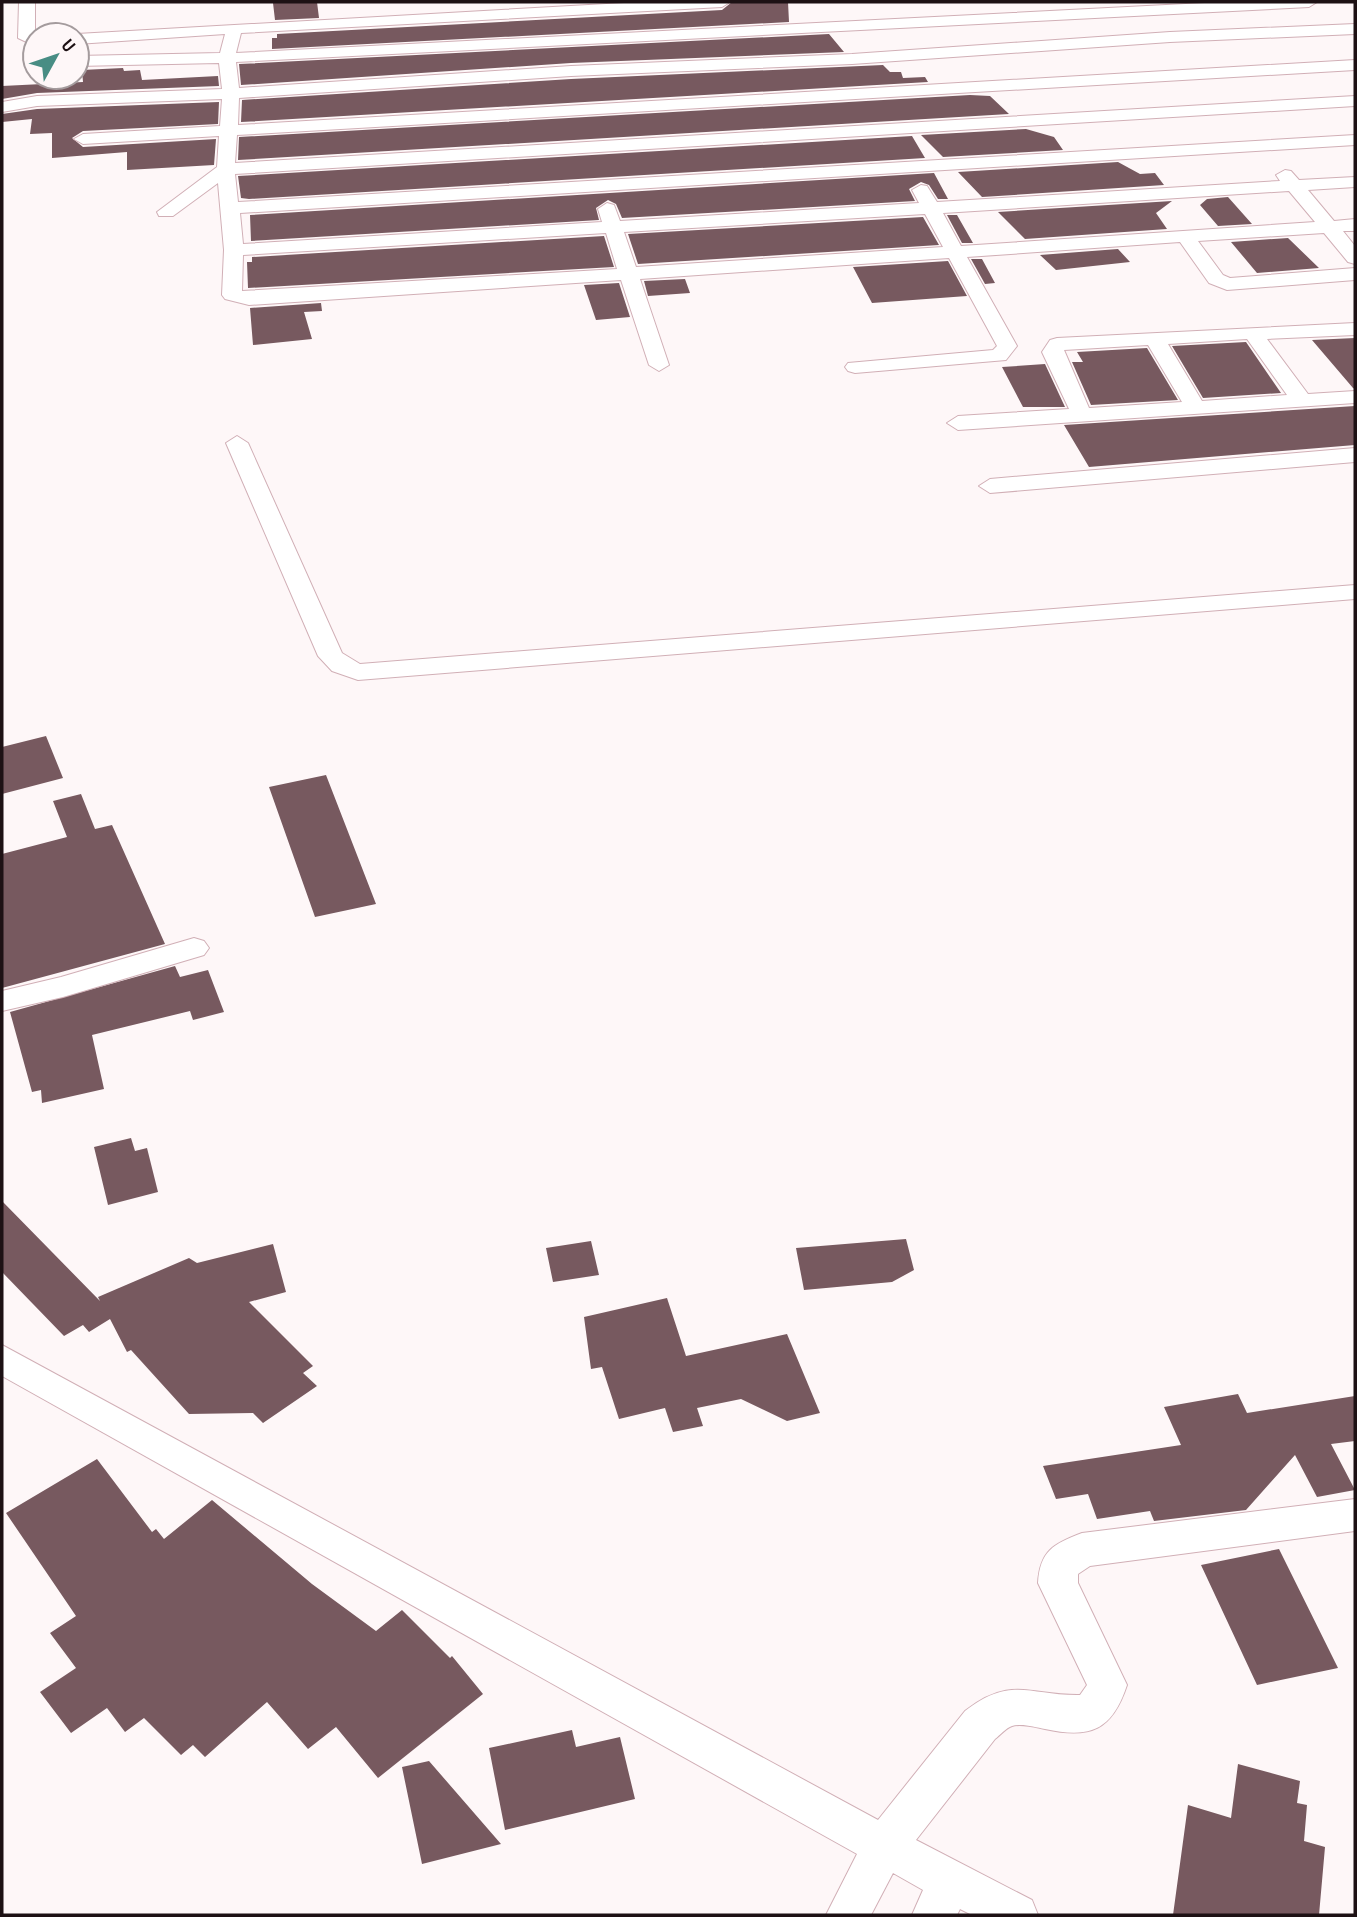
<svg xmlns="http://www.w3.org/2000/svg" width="1357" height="1917" viewBox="0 0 1357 1917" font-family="'Sofia Sans Condensed',sans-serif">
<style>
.building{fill:#77595f}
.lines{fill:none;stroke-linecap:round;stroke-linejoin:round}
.street-casing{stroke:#d1afb6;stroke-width:2}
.street{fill:#fff;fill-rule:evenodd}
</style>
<rect width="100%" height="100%" fill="#fef7f8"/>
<path class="building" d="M317 2 319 18 275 20 273 3Z
M732 2H788L789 22 272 49V38H277V34L722 10Z
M829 34 844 52 571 63 241 85 239 64Z
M883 65 890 72H901L903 78 925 77 928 82 241 122 242 100 571 79Z
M123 68 124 71 140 70 142 80 218 76 219 86 37 93 2 99V86L83 82 82 70Z
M970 95 990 96 1009 114 238 160 239 137Z
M219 102 218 124 83 131 72 138 83 147 216 139 214 165 127 170V152L52 158V133L30 134 32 119 2 122V114L37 109Z
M1026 129 1054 137 1063 150 943 157 921 135Z
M912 136 925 158 249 199 241 198 238 176Z
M1118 162 1140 174 1155 173 1164 185 982 197 958 172Z
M934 173 948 199H938L929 185 921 182 909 189 915 201 622 218 616 204 608 200 596 208 599 220 251 241 250 215Z
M1228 197 1252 224 1218 226 1200 205 1207 199Z
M1172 201 1156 213 1167 229 1025 239 998 212Z
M947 215H957L973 243H962Z
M923 217 939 245 638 264 628 234Z
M604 236 614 267 248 288 247 262H252V257Z
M1288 238 1319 268 1257 273 1231 242Z
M1118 249 1130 262 1056 270 1040 255Z
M971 259H982L995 283 985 284Z
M948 261 967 296 872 303 853 267Z
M685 279 690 293 648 296 644 281Z
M619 283 630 317 596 320 584 285Z
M321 303 322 311 304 312 312 339 253 345 250 308Z
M1355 338V389L1353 388 1312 340Z
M1246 342 1281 393 1203 398 1172 346Z
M1147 348 1178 400 1091 405 1072 362H1083L1077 352Z
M1045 364 1065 407H1023L1002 367Z
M1355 406V445L1089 467 1064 425Z
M46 736 63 778 2 794V747Z
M326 775 376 904 315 917 269 787Z
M81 794 95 829 112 825 165 944 2 988V854L67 837 53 801Z
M175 966 180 977 208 970 224 1012 193 1020 190 1011 92 1035 104 1089 42 1103 41 1090 32 1092 10 1012Z
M131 1138 135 1151 147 1148 158 1192 108 1205 94 1147Z
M2 1201 100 1301 98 1297 189 1258 197 1263 273 1244 286 1292 249 1302 313 1366 303 1373 317 1386 263 1423 253 1413 189 1414 131 1350 127 1352 110 1319 89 1332 83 1325 64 1336 2 1272Z
M906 1239 914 1270 892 1282 804 1290 796 1248Z
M591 1241 599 1275 553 1282 546 1248Z
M667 1298 686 1356 787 1334 820 1413 787 1421 741 1399 697 1408 703 1426 673 1432 665 1408 619 1419 602 1367 591 1369 584 1317Z
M1238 1394 1247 1413 1355 1396V1441L1331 1444 1355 1490 1317 1497 1295 1455 1246 1510 1154 1521 1150 1511 1097 1519 1088 1494 1056 1499 1043 1466 1181 1445 1164 1407Z
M97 1459 152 1532 156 1529 164 1539 212 1500 312 1584 376 1631 402 1610 450 1658 452 1656 483 1694 378 1778 336 1727 308 1749 267 1702 205 1757 193 1745 181 1755 144 1718 125 1732 107 1708 71 1733 40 1692 76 1668 50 1633 76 1616 6 1513Z
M1279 1549 1338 1668 1257 1685 1201 1565Z
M572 1730 576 1747 620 1737 635 1799 505 1830 489 1748Z
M429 1761 501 1844 422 1864 402 1767Z
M1238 1764 1300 1781 1297 1803 1307 1805 1304 1841 1325 1847 1319 1915H1173L1188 1805 1231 1818Z"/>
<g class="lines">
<g class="street-casing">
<path id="street" d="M19 2H35V46L18 38Z
M642 2H730L722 7 241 33 236 53 1224 2H1317L1309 7 236 62 239 88 571 66 852 54 1170 32 1355 24V34L1170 42 852 64 571 76 239 98 238 125 1355 60V70L237 135 235 163 1355 96V106L235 174 238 202 1355 135V145L240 213 243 244 602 222 598 209 607 203 614 205 620 221 919 203 912 190 921 185 927 186 937 202 1280 181 1276 175 1285 170 1291 171 1299 180 1355 177V187L1308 190 1334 221 1355 219V231H1343L1355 246V264L1348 262 1324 233 1198 241 1223 275 1230 278 1355 268V280L1227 290 1209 283 1180 242 967 257 1017 346 1006 360 855 373 848 371 845 367 848 363 993 350 997 346 949 258 640 279 669 365 659 371 649 365 621 280 249 305 225 299 222 295 224 250 218 183 173 216H159L157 212 217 167 219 136 83 144 74 139 83 134 220 126 222 99 37 106 2 112V102L37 96 222 89 219 63 77 66V56L220 53 225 34 77 44V35H74L77 34ZM1289 191 1315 222 961 246 943 213ZM925 214 943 247 636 267 624 232ZM606 233 617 269 242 291 243 255Z
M1355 323V335L1267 339 1308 394 1355 391V403L958 430 947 423 958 416 1069 409 1042 352 1050 340 1057 338ZM1247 339 1287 395 1202 401 1168 344ZM1148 345 1182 402 1089 408 1064 350Z
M237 436 248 443 342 653 360 664 1355 585V599L358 680 332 671 318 656 226 443Z
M1355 448V462L990 493 979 486 990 479Z
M194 938 204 941 209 948 204 955 63 997 2 1011V991L61 977Z
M2 1345 878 1820 965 1711C1012 1675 1029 1696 1080 1695L1087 1685 1038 1583C1040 1551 1053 1544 1082 1533L1355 1499V1531L1090 1566 1078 1574V1583L1127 1685C1112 1730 1091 1739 1045 1729 1035 1727 1022 1723 1012 1726 1006 1728 1000 1735 995 1739L916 1840 1032 1900 1038 1915H972L960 1909 957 1915H912L923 1890 893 1873 871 1915H826L857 1854 2 1376Z"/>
</g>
<use href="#street" class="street"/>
</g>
<rect width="1357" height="1917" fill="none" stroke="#1d1114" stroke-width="7"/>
<g transform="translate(56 56) rotate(50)"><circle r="33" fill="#fef7f8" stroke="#a49b9d" stroke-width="2"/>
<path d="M0-5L12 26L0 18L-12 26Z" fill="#488d84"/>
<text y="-10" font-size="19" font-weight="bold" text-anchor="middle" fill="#1d1114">U</text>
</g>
</svg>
